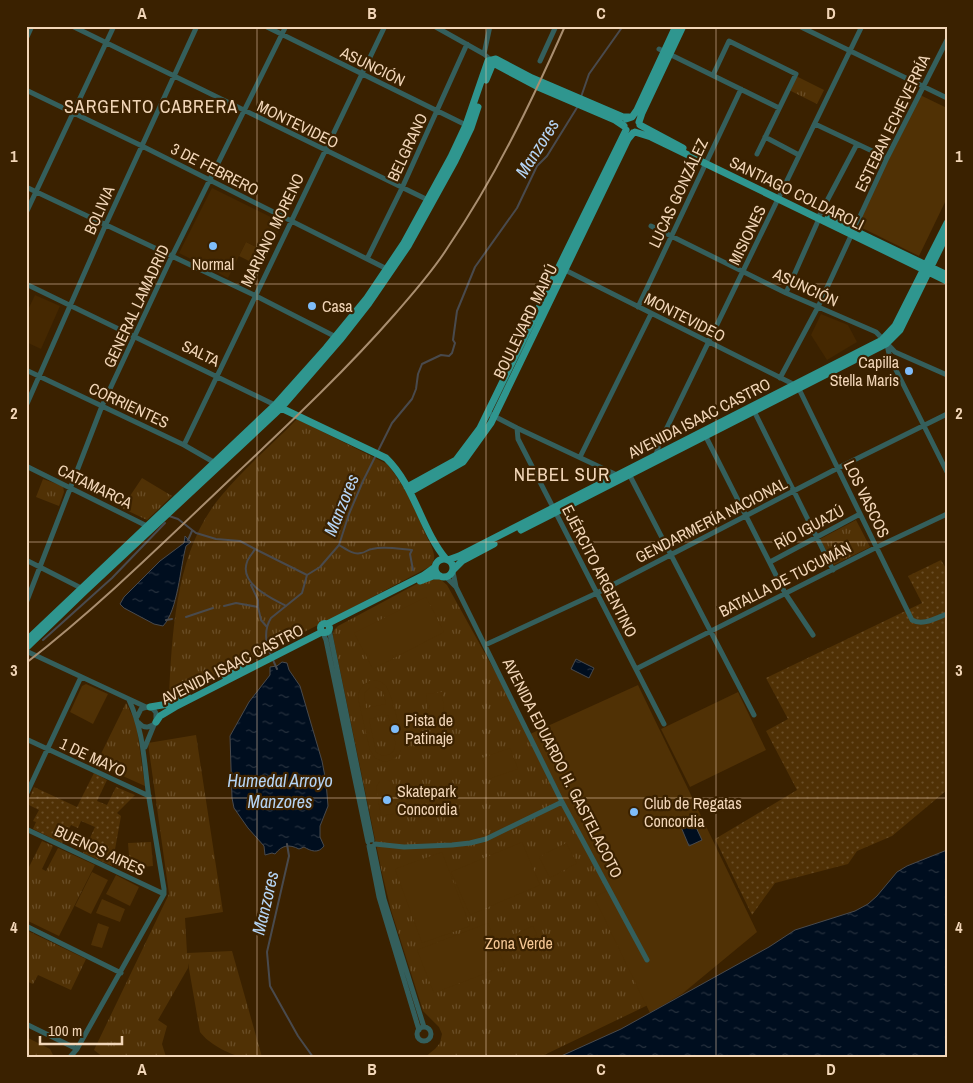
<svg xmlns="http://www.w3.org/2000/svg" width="973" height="1083" viewBox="0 0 973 1083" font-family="'Archivo Narrow',sans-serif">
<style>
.built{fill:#452801}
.grass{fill:url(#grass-dots)}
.park{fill:url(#park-tufts)}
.garden{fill:#503105;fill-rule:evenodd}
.water{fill:url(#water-ripples);stroke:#494a4d}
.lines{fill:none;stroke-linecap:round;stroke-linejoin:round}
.stream{stroke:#494a4d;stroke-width:2}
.minor{stroke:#345f5c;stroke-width:5}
.major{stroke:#2f968f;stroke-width:7}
.rail{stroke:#a98e6f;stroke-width:2}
.grid{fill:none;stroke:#f2d6b8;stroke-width:1;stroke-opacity:0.55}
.poi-dot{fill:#7fbdfa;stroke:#3a2100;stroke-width:2}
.labels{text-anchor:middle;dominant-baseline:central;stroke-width:4.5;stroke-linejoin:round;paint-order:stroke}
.street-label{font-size:16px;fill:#f2d6b8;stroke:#3a2100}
.poi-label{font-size:16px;fill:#f2d6b8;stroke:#3a2100;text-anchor:start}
.park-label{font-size:16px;fill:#f4c694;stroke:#3a2100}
.neighbourhood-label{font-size:18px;letter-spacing:1px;fill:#f2d6b8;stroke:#3a2100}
.water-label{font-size:18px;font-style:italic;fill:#b5d4f4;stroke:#3a2100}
.quarter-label{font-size:19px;letter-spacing:1px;fill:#f2d6b8;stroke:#3a2100}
.neatline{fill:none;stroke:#f2d6b8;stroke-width:2}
.grid-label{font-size:16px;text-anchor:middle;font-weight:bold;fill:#f2d6b8}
</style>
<defs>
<pattern id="grass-dots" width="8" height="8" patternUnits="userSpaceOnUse" patternTransform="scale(1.25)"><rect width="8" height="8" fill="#503105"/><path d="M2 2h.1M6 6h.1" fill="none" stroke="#6a4e27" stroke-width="1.8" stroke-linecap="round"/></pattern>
<pattern id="park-tufts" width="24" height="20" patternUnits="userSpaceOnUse" patternTransform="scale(1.25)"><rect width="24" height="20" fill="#503105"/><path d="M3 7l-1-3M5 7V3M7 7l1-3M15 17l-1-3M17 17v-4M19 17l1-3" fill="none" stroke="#6a4e27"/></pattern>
<pattern id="water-ripples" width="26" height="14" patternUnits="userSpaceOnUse" patternTransform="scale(1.25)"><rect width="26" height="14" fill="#000e1f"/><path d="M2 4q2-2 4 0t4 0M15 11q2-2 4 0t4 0" fill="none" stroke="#26303d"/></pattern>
</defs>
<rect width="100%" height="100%" fill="#3a2100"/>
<path class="built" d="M212 188 283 223 268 253 246 242 228 278 179 253Z
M35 295 60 306 41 349 26 342V314Z
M821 314 848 325 857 342 827 360 811 335Z"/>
<path class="grass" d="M941 560 947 570V790L892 836 857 851 848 864 775 883 752 915 715 839 797 790 766 731 788 719 766 678 922 603 908 576Z
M94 773 107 780 97 801 107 805 116 787 135 795 117 813 121 816 112 866 83 853 95 827 81 821 78 828 71 825 62 843 33 829 36 822 33 821 39 810 27 804 34 787 77 807Z"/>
<path class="park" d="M796 76 824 90 817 104 789 90Z
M297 419 387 464C404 484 415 509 425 533 428 540 433 547 434 555 435 559 433 562 431 566L327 621H322L318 625 171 699 169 698C172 631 176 548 222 495 243 469 273 444 297 419Z
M142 478 172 496 147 520 122 508Z
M43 479 63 486 64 492 59 506 36 497Z
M856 520 870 547 834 565 820 539Z
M440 579 447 585 673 993 540 1057H425L435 1049 440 1043 442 1034 439 1027 423 1011 391 910 382 873 333 636 334 630 338 626 424 580Z
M126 703 136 723 145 786 96 764Z
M196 735 223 912 185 918 187 953 232 951 262 1057C256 1057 248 1058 242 1057 228 1054 208 1043 200 1032L188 963V968L158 1020 167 1026 162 1044 166 1057H103L94 1050 169 894 148 743Z
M42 841 53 846 42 869 46 871 58 848 95 865 59 936 26 920V873Z
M151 842 153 866 130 868 128 843Z
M26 930 86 959 71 990 38 975 33 984 26 981Z
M26 1037 50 1049 54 1057H26Z"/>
<path class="garden" d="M918 94 947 108V198L919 256 854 224Z
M246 242 268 253 261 267 239 256Z
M426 597 444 632 373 669 354 633Z
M371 680C376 680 381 681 385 685 392 692 403 739 401 749 399 758 392 760 384 762L375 758 370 750 358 698C359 689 362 685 371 680ZM370 687H375L383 691 386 704 366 708 364 694ZM388 715C391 725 403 751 387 755 383 757 380 755 376 752L369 719Z
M86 684 108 694 93 724 70 712 82 686Z
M638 685 757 932 682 994 650 1013 594 897 609 890 530 734Z
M442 692 445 719 429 721 426 694Z
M738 692 766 750 690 787 661 729Z
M510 748 518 769 489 779 482 758Z
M380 778H387V780L392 782 398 813 381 816 376 787 380 781Z
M522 842 540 885 470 915 451 872Z
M566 843 577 863 550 878 539 857Z
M442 852 470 926 422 943 395 869Z
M92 872 108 880 91 914 75 906Z
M116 875 139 887 130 906 106 894Z
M102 899 125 909 120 922 96 913Z
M98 923 109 927 102 948 91 945Z
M488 923 505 966 434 993 417 950Z
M533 926 537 935 515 945 511 936Z"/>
<path class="water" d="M185 536 191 542 186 546C180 568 178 610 163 626L154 624 124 608 120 604 124 597 160 561 184 543Z
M576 659 594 668 589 678 571 669Z
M282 662 287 663 289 670 300 686 322 761 326 782 328 806 320 826V837L324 846C318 854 311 851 304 847L299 849C289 844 282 845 275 854L272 853 265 855 264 846 248 828 234 808 232 798 230 736 249 702 270 675V667L277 666Z
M693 821 702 840 689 846 681 827Z
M947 850V1057H559L621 1029 769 947 795 930 855 911 868 904 877 896 897 872 907 866Z"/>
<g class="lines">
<path class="stream" d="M581 97 589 74 623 26
M169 516 178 519 196 533 216 539 240 541 255 549C253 553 248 558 247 562 239 584 271 598 286 606
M188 540 192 531
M339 545C346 549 353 555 361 553 365 553 368 549 372 549 385 546 399 549 412 550L410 554 413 570
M255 549 307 575
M251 585 258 600V606
M224 606 236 603 258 607 261 620 267 627
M186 617 213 608
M166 620 172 619
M43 640 112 578 165 523
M271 655C265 644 264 629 271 618L302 593 307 575 320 567 339 545 349 514 363 481 392 423 412 399 416 389 418 374 422 364 441 355 449 356 452 353 455 343 453 340 457 311 475 267 517 208 537 166 547 156 578 106
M273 660 277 669
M287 844 289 856 267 952 270 986 298 1036 313 1057"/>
<path class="minor" d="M72 26 430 201
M265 26 468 126
M434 26 484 54 493 62
M799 26 947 98
M26 39 32 26
M659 49 779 108
M484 54 490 26
M540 61 556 26
M713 75 729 41 796 74 757 154
M26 90 142 146 389 270
M815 124 887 158
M765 137 799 155
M26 187 254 295 338 338
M26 213 114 26
M651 226 786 293 876 332 895 352 947 375
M367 259 402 188 467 44
M563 269 791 383 799 389 912 620C923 626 936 618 947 614
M26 284 275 405
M786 293 818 221 820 214 857 144
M638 307 741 89
M887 345 890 358 947 472
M26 370 184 445 217 464
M780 378 818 307 887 158 947 40
M26 406 106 224 197 26
M753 409 833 570
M488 413 517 428 619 476
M517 428 518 439 664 724
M704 433 785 593 813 635
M184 445 385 26
M656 455 659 444 862 26
M580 457 651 314
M26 466 149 527
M629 474 754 715
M26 560 83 589
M770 562 860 514
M453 572 456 587 562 802 647 960
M446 577 456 587
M26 603 102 406 172 256 286 26
M329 629 372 840
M323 633 326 640 368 842
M485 645 597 593 838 468 947 414
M26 651 146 707
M636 669 877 547 947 514
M137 717 141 709C147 706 153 707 156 713V722C151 728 144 729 139 723
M26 739 149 796
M145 747 154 725
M26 795 81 677
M26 829 164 894
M375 844 404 847 452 845 470 843 486 839 562 802
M369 846 379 897 419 1030
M373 846 384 899 424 1027
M26 926 121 973
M26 1024 77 1049
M417 1034a7 7 0 1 1 14 0a7 7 0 1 1-14 0Z
M70 1057 77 1049 164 894V889C159 859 154 828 149 798 144 763 144 732 129 700"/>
<path class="major" d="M486 80 493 63 538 87 615 120 624 126
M626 119 632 117 637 110 676 26
M639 122 642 113 683 26
M640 125 683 148
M635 132 651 137 947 281
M828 218 947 275
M279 407 386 458C415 486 421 529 446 559
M407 487 456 460 480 428 626 130
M410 492 463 462 491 423 628 139 633 133
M521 530 886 344 900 330 947 234
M435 568a9 9 0 1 1 18 0a9 9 0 1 1-18 0Z
M448 560 459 556 882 340 895 326 947 223
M454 569 462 561 494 544
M420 581 433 576H440
M320.5 628a4.5 4.5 0 1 1 9 0a4.5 4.5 0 1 1-9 0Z
M327 624 424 575 435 567
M26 641 275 405 326 348 367 298 404 243 451 157 466 125 488 61 496 59 532 78 623 117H629
M26 648 85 591 281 408 340 340 369 303 408 246 455 161 471 128 478 107
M225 676 247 665
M150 707 168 704 187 695
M156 722 160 716 175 707 322 632"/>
<path class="rail" d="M26 663C102 604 170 536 240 470 294 419 347 369 395 314 414 292 433 271 448 247 495 178 531 103 565 26"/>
</g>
<path class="grid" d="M257 26V1057M486 26V1057M716 26V1057M26 284H947M26 542H947M26 798H947"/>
<g class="poi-dot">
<circle cx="213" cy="246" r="5"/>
<circle cx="312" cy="306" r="5"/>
<circle cx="909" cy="371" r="5"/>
<circle cx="395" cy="729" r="5"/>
<circle cx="387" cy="800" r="5"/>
<circle cx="634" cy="812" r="5"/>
</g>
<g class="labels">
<g class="street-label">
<text transform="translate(373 66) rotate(26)">ASUNCIÓN</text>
<text transform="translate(892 123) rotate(-64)">ESTEBAN ECHEVERRÍA</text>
<text transform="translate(298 124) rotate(26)">MONTEVIDEO</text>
<text transform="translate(407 147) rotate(-65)">BELGRANO</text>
<text transform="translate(215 169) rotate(27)">3 DE FEBRERO</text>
<text transform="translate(678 193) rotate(-65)">LUCAS GONZÁLEZ</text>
<text transform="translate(797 193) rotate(26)">SANTIAGO COLDAROLI</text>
<text transform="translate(99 210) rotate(-66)">BOLIVIA</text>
<text transform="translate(272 230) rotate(-64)">MARIANO MORENO</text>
<text transform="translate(747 235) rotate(-64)">MISIONES</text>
<text transform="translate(806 287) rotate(25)">ASUNCIÓN</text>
<text transform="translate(136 306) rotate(-65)">GENERAL LAMADRID</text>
<text transform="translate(685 317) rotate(27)">MONTEVIDEO</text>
<text transform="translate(525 321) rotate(-64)">BOULEVARD MAIPÚ</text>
<text transform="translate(201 353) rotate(26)">SALTA</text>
<text transform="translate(129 405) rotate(25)">CORRIENTES</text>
<text transform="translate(699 418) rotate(-27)">AVENIDA ISAAC CASTRO</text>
<text transform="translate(95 486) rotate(26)">CATAMARCA</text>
<text transform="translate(867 499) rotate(64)">LOS VASCOS</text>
<text transform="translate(711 520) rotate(-27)">GENDARMERÍA NACIONAL</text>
<text transform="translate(809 527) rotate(-28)">RÍO IGUAZÚ</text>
<text transform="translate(600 571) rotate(63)">EJÉRCITO ARGENTINO</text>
<text transform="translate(785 579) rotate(-27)">BATALLA DE TUCUMÁN</text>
<text transform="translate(232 664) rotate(-27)">AVENIDA ISAAC CASTRO</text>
<text transform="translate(93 757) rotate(25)">1 DE MAYO</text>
<text transform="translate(563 768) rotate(63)">AVENIDA EDUARDO H. GASTELACOTO</text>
<text transform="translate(100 850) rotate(25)">BUENOS AIRES</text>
</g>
<g class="poi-label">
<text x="213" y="264" text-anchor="middle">Normal</text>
<text x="322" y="306">Casa</text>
<text x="899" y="362" text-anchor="end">Capilla<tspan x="899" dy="18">Stella Maris</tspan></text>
<text x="405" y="720">Pista de<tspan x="405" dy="18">Patinaje</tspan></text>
<text x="397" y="791">Skatepark<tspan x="397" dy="18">Concordia</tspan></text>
<text x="644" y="803">Club de Regatas<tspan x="644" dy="18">Concordia</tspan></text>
</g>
<g class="park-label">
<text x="519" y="943">Zona Verde</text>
</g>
<g class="neighbourhood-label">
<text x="151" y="106">SARGENTO CABRERA</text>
</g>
<g class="water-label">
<text transform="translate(537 148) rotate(-58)">Manzores</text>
<text transform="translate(341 505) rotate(-68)">Manzores</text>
<text x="280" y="780">Humedal Arroyo<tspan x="280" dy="21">Manzores</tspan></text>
<text transform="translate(265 903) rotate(-77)">Manzores</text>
</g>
<g class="quarter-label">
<text x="562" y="474">NEBEL SUR</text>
</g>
</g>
<rect width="973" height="1083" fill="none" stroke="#3a2100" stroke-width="55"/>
<path d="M40 1036v8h82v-8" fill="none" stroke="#f2d6b8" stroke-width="2.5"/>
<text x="48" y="1036" font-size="15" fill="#f2d6b8" stroke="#3a2100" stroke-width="4" paint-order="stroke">100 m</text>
<rect x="28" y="28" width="918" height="1028" class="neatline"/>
<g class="grid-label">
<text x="142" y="19">A</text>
<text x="372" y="19">B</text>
<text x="601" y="19">C</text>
<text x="831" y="19">D</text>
<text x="14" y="162">1</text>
<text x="959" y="162">1</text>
<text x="14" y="419">2</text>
<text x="959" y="419">2</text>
<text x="14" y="676">3</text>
<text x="959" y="676">3</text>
<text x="14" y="933">4</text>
<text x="959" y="933">4</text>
<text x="142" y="1075">A</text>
<text x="372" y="1075">B</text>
<text x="601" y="1075">C</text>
<text x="831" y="1075">D</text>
</g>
</svg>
